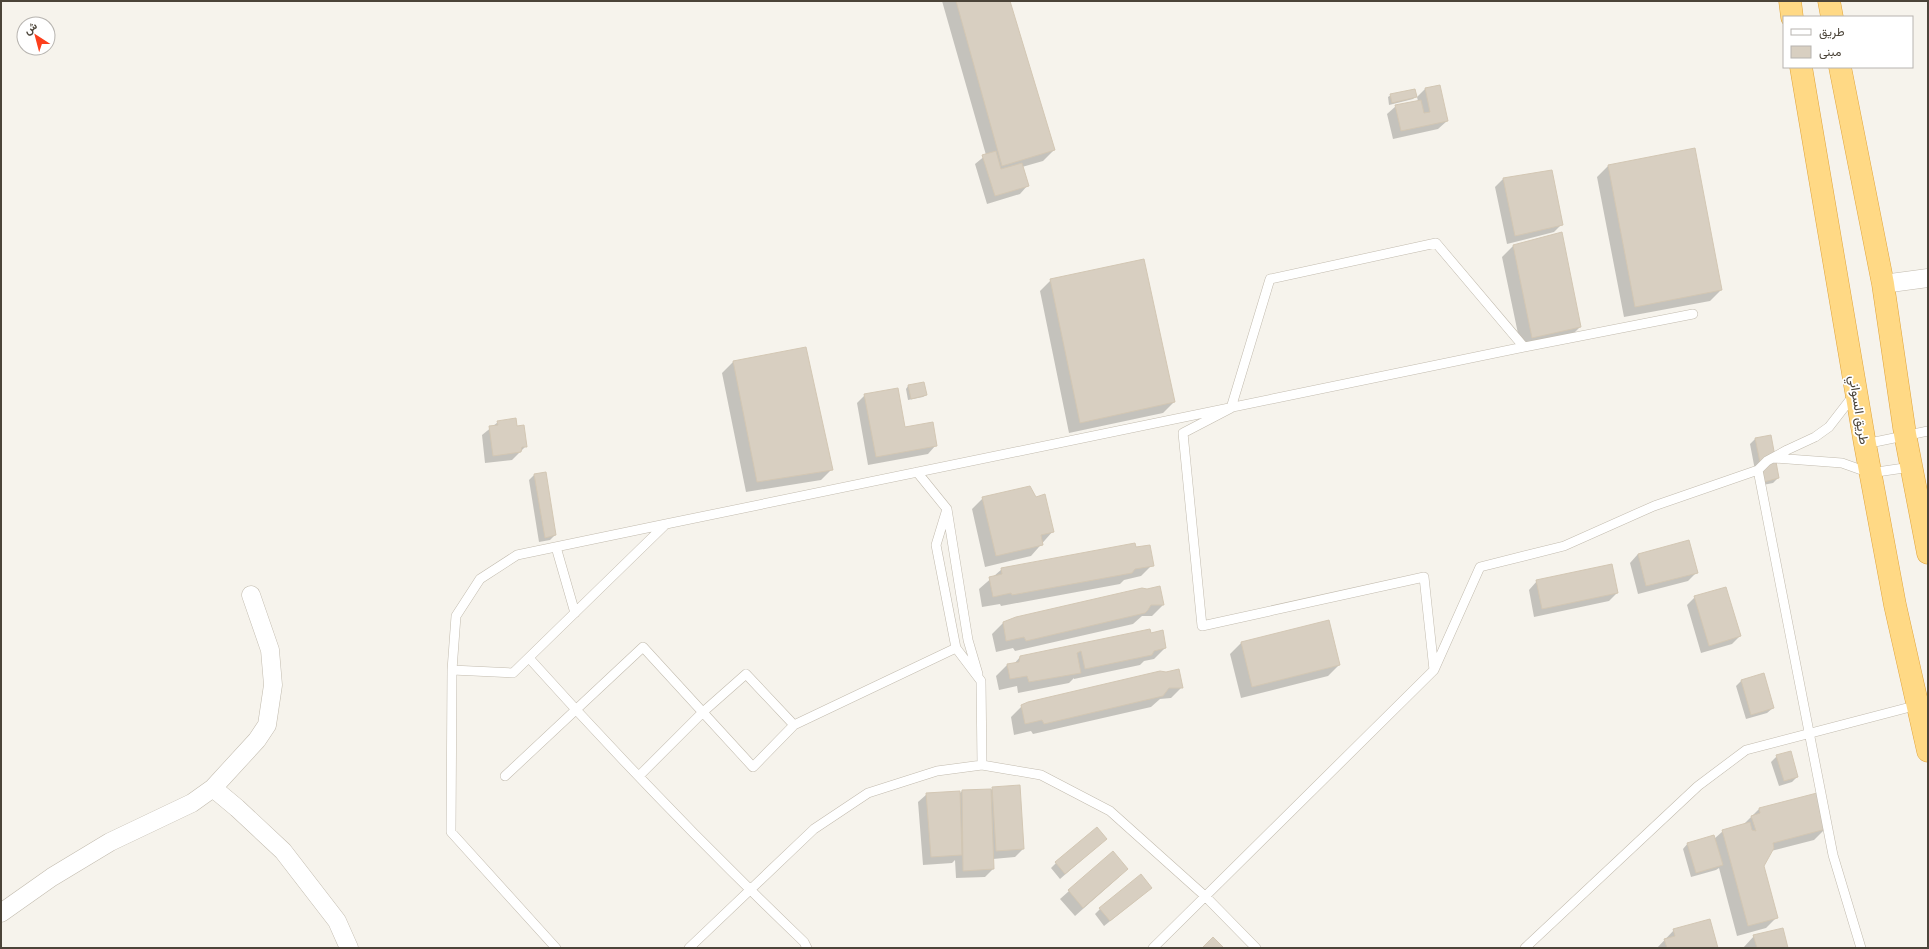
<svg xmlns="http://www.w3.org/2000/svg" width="1929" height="949" viewBox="0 0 1929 949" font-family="'Fira Sans',Vazirmatn,sans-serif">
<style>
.shadow{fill:#0003}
.building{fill:#d8cfc1;stroke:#d3c7b4}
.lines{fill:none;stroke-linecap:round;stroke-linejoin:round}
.service-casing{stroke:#c2bbae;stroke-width:10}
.minor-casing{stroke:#c2bbae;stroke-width:19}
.trunk-casing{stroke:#e0a43c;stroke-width:23}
.service{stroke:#fff;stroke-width:9}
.minor{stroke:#fff;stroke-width:18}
.trunk{stroke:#ffd985;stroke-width:22}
.labels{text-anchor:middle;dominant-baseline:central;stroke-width:3.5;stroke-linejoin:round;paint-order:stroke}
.street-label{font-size:13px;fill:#4b4439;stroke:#fff}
</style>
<rect width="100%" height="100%" fill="#f6f3ec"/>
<path class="shadow" d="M942 1H1009L1054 150 1043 161 1022 167 1028 185 1020 194 987 204 975 164 986 155Z
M1439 86 1447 121 1438 129 1393 139 1387 114 1396 106 1418 101 1417 97 1425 89Z
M1391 95 1415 97 1413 99 1389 105 1388 97Z
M1608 166 1721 290 1710 301 1624 317 1597 177Z
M1503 179 1562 224 1554 232 1507 244 1495 187Z
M1513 246 1580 327 1569 338 1521 348 1502 257Z
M1051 280 1174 402 1163 413 1069 433 1040 291Z
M733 362 832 469 821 480 746 492 722 373Z
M908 386 926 395 923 397 908 400 906 389Z
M865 395 904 428 936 445 928 454 868 465 857 403Z
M498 422 516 427 526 446 512 460 485 463 482 435Z
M1755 439 1778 478 1773 483 1758 486 1750 444Z
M534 475 555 535 550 540 539 542 529 480Z
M983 498 1053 531 1031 556 985 567 972 509Z
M1135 548 1152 565 1141 576 1124 580 1120 584 1001 606 1000 604 982 607 979 589 1002 569Z
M1638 554 1696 573 1688 581 1638 594 1630 563Z
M1537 581 1617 593 1609 601 1534 617 1529 590Z
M1142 589 1163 605 1152 616H1142L1133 624 1015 651 1013 648 996 652 992 634 1003 623Z
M1695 597 1740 636 1732 644 1701 653 1687 605Z
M1150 634 1165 648 1154 659 1144 661 1140 665 1074 679V678L1069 683 1018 693 1017 686 999 690 996 676 1007 665 1014 664 1020 657Z
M1241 643 1339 665 1328 676 1241 698 1230 654Z
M1160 672 1181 688 1171 698 1160 699 1151 707 1033 734 1031 731 1014 735 1011 717 1022 706Z
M1763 675 1773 708 1767 713 1746 719 1736 686 1741 681Z
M1777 756 1797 777 1792 782 1779 786 1771 762Z
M1019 786 1023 849 1015 857 993 859V869L985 877 956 878 955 860 952 863 923 865 918 802 927 794H959L962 791 991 790 993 788Z
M1759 809 1825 829 1814 840 1771 851 1763 866 1777 917 1766 928 1737 936 1719 868 1716 870 1691 877 1683 849 1688 843 1714 839 1723 831 1743 825Z
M1100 844 1060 879 1051 868 1056 863Z
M1113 852 1119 877 1075 916 1060 899Z
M1145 893 1104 926 1095 914 1100 909Z
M1674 930 1717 948H1657Z
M1754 936 1787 948H1743Z"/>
<path class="building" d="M956 1H1010L1055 150 1002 166Z
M1440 85 1448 121 1401 131 1395 105 1421 100 1424 113 1430 112 1425 88Z
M1415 89 1417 97 1392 103 1390 94Z
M1695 148 1722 290 1635 307 1608 165Z
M996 151 1001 169 1022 163 1029 186 995 196 982 155Z
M1552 170 1563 225 1515 236 1503 178Z
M1562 232 1581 327 1532 338 1513 245Z
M1144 259 1175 402 1080 423 1050 279Z
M806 347 833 470 757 482 733 361Z
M924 382 927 395 911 399 908 385Z
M898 388 905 427 933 422 937 446 876 457 864 394Z
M516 418 517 426 524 425 527 447H522L521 452 493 456 489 426 498 425 497 421Z
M1771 435 1779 478 1764 482 1755 438Z
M546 472 556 535 545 538 534 474Z
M1030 486 1036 497 1045 494 1054 532 1041 535 1043 545 996 556 982 497Z
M1689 540 1698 573 1646 586 1638 554Z
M1135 543 1136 547 1150 545 1154 566 1135 569 1132 573 1012 595 1011 593 993 597 989 577 1002 574 1001 568Z
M1612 564 1618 593 1542 609 1536 580Z
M1160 586 1164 605H1151L1148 610 1145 613 1026 641 1024 637 1006 641 1003 622 1016 617 1142 588 1147 589Z
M1726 587 1741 636 1709 646 1694 596Z
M1329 620 1340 665 1252 687 1241 642Z
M1150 629 1151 633 1163 630 1166 648 1154 651 1152 655 1085 669 1081 651 1077 653 1081 673 1029 682 1027 676 1010 679 1007 664 1019 662 1020 656Z
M1179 669 1183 688H1169L1163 696 1044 724 1042 720 1025 724 1021 705 1028 702 1160 671 1166 672Z
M1764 673 1774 708 1751 715 1741 680Z
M1791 751 1798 777 1784 781 1776 755Z
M1020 785 1024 849 996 851 992 787Z
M991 789 994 869 963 871 962 790Z
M960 791 962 855 931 857 926 793Z
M1817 793 1826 829 1773 843 1774 848 1764 866 1778 918 1748 926 1722 830 1750 822 1752 830 1756 831 1751 816 1760 813 1759 808Z
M1097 827 1107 839 1065 874 1055 862Z
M1714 835 1723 865 1696 873 1687 843Z
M1113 851 1128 869 1083 908 1068 890Z
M1141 874 1152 888 1110 921 1099 908Z
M1710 919 1718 948H1667L1664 939 1675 936 1673 929Z
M1783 928 1788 948H1757L1753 935Z
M1213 937 1224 948H1202Z"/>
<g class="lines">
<g class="service-casing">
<path id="service" d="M1865 444 1928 431
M1774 458 1842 463 1870 473 1911 467
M1758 470 1833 855 1861 948
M917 472 947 509 968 640 978 674
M947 509 936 545 956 648 981 681 982 765
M556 547 575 613
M529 658C617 756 709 851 804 942L807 948
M452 670 513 673 666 524 1524 347 1693 314
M1434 670 1424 577 1202 626 1183 433 1231 408 1270 279 1436 243 1524 347
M505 776 643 647 753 767 794 725 956 648
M639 776 703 712 746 674 794 725
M556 948 451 832 452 670 456 616 480 579 517 555 666 524
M689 948 814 829 868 793 937 771 982 765 1041 775 1110 811 1206 897 1256 948
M1153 948 1434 670 1480 567 1564 546 1654 506 1758 470 1767 461 1787 450 1815 437 1829 427 1853 396
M1525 948 1698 786 1746 750 1918 705"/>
</g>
<g class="minor-casing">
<path id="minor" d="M1883 284 1928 278
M213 788 237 808 283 851 337 921 349 948
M1 913 52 877 110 842 192 803 213 788 257 740 267 725 273 685 270 650 251 595"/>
</g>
<g class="trunk-casing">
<path id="trunk" d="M1790 1 1792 17
M1829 1 1832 17
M1801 67 1865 444 1895 605 1928 751
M1840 67 1883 284 1905 434 1928 553"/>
</g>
<use href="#service" class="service"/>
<use href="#minor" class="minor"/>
<use href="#trunk" class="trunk"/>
</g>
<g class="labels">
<g class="street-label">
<text transform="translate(1859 410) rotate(81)">طريق السواني</text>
</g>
</g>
<rect width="1929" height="949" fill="none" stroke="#4b4439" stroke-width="4"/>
<rect x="1783" y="16" width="130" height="52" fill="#ffffff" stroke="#b7b4b0"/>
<rect x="1791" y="29" width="20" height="6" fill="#ffffff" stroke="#b7b4b0"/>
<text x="1819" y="36" font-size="12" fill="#4b4439">طريق</text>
<rect x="1791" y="46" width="20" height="12" fill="#d8cfc1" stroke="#b7b4b0"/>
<text x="1819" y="56" font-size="12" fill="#4b4439">مبنى</text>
<g transform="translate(36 36) rotate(324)"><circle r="19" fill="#ffffff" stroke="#b7b4b0"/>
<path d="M0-3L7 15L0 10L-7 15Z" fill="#fc3f1d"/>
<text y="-6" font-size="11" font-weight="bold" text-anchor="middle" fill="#4b4439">ش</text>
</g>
</svg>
